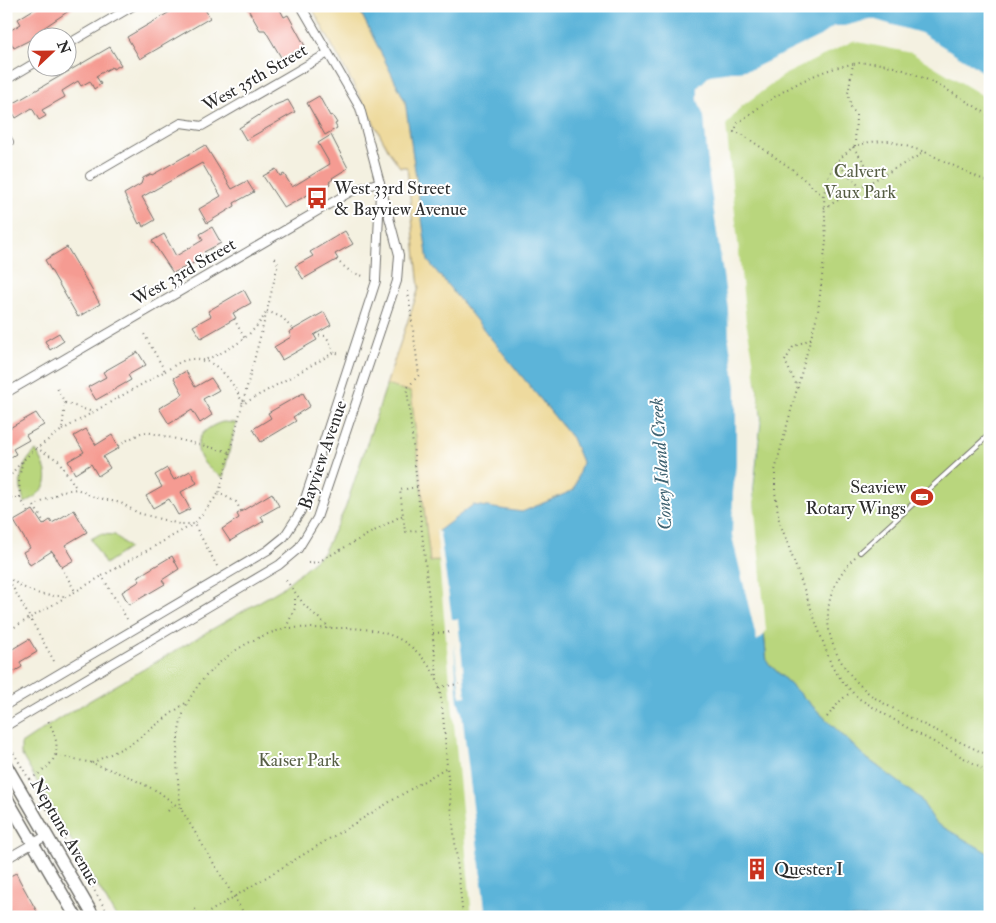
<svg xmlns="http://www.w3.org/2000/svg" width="996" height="923" viewBox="0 0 996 923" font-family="'IM FELL Double Pica',serif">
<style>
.green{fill:#b9d67d;stroke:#728054}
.sand{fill:#eeda9e;stroke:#8c8264}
.water{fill:#5bb4d9;stroke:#437082}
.pier{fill:#f4f1e1}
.building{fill:#f59b92}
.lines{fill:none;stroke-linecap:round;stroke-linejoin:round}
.service-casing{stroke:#71706b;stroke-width:6}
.minor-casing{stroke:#71706b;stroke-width:10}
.secondary-casing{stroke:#71706b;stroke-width:14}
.path{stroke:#71706b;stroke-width:2;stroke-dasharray:1 4;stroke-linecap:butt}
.service{stroke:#fff;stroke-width:4}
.minor{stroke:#fff;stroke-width:8}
.secondary{stroke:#fff;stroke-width:11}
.labels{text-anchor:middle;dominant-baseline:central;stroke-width:4;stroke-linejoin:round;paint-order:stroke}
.street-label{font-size:18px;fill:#2b2b2b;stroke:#fff}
.park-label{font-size:18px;fill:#565e44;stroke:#fff}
.poi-label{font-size:18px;fill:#2b2b2b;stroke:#fff;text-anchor:start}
.water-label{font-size:19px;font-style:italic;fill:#3e6271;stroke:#fff}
</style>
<rect width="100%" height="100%" fill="#fff"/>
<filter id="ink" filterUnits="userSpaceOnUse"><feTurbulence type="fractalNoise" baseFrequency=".02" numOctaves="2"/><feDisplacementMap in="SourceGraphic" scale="10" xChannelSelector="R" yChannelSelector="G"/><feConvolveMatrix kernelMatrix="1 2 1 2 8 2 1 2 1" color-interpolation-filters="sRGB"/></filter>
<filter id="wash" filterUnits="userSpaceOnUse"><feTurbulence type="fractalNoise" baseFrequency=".0096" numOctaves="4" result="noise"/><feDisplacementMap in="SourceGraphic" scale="20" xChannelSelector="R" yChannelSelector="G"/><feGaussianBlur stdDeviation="1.12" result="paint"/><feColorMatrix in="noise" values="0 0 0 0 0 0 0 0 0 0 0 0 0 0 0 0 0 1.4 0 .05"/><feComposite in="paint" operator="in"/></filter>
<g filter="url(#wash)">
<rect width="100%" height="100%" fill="#f4f1e1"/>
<path class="green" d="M853 38 913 51 990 98V882L879 767 865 757 767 662 756 556 753 490 761 418 756 383 743 323 724 124C758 83 806 62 853 38Z
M416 245 475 917H116L21 754V744L60 718 281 589 323 553 345 509 419 288Z
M223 422 236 423 223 477C192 463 187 432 223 422Z
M36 451C52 476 51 488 25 503 17 485 20 464 36 451Z
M100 534 115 535 129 548 105 564 91 539Z"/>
<path class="sand" d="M311 6H464L668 479 442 559 430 562 411 392 386 385 419 288 407 167H400L390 153Z"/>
<path class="water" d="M360 6H990V98L913 51 853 38 785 72 740 105 724 124 743 323 761 418 753 490 756 556 767 662 865 757 919 797 936 823 990 854V917H475L437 532 473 505 522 512 574 490 582 462 572 438 428 261 405 101 362 15Z"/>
<path class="pier" d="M872 19 921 33 975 66 990 80V100L912 53 853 41 786 74 742 106 726 125 746 322 752 352 761 418 753 490 766 630 764 635 757 641 732 536 733 493 736 465V387L729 341 728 309 709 177 704 117 698 100V87L710 75 752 69 820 36 834 26H844Z
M436 530 440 533 452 619H458L466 696 460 697 454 643 458 701 462 713 486 917H472Z"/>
<g id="blocks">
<path class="building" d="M39 6H76L36 33 38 36 14 48 6 33 21 24 18 19Z
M180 6H203L210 18 140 59 127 37Z
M246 6H278L284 17 288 15 305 46 282 59 265 30H260Z
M110 47 121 65 113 69 112 67 96 76 101 84 94 89 90 81 81 86 78 81 62 91 65 97 42 110 46 116 39 120 32 108 16 118 9 106Z
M319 96 330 116 332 115 337 123 335 124 337 128 325 135 307 103Z
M288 100 295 112 246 140 239 128 275 105Z
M331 135 348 168 332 178 333 179 329 182 330 184 321 190 320 188 284 208 263 176 276 169 280 176 284 174 292 187 330 164 318 143Z
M205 145 232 189 247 181 254 192 234 203 235 206 207 223 199 209 221 196 202 163 142 197 155 220 143 227 141 222 139 224 124 194 141 184 143 178 151 174 152 175Z
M212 227 221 243 204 252 206 254 201 257 202 259 173 273 152 241 164 234 176 256 203 240 200 234Z
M345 231 353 244 335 254 338 259 303 279 295 266 313 256 310 252Z
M67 247 100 304 78 317 45 260Z
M244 290 251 303 233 313 236 318 201 338 193 326 211 316 208 311Z
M324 312 331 325 314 335 317 340 282 360 274 347 291 337 289 332Z
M59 333 64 341 50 350 45 341Z
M138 352 146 365 128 375 131 380 96 400 88 387 106 377 103 372Z
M186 371 195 387 211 378 219 390 203 399 212 415 200 423 192 410 169 424 159 408 183 394 174 378Z
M303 393 310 406 293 417 296 421 261 442 253 429 271 418 268 413Z
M36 413 44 425 26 435 29 440 13 449 16 454 6 460V430Z
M86 429 96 445 112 435 119 448 103 457 110 468 98 476 91 464 75 474 68 461 84 452 74 436Z
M167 468 174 480 190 471 197 483 181 492 190 509 178 515 169 499 153 508 146 496 162 487 155 475Z
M272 493 279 506 261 516 264 521 230 541 222 529 239 518 237 514Z
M33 510 43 525 50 520 52 523 74 510 87 532 65 545 74 560 62 567 52 551 30 565 23 552 30 548 14 521Z
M172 556 179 569 162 580 165 584 129 605 122 592 140 581 137 577Z
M29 639 37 652 20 662 22 667 6 676V653Z
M16 873 20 881 40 917H15L9 908 6 904V878Z"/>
</g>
</g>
<g filter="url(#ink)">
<use href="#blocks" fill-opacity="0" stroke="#71706b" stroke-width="1"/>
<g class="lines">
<g class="service-casing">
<path id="service" d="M860 552 990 434"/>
</g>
<g class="minor-casing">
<path id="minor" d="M68 44 133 6
M6 80 38 61
M6 137 9 142
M90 176 181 123 202 126 328 53
M6 393 350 192 380 182
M6 705 268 550 284 537 301 511 376 281 380 192
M6 726 279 565 298 549 317 518 397 281 399 255 360 108 301 6
M6 859 46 836"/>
</g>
<g class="secondary-casing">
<path id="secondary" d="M6 765 94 917
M6 797 76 917"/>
</g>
<path class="path" d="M855 146 856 115 851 107 848 93 853 64C894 55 956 94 990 116
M853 147 876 179
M836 162 860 187
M990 183 925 152 890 141 869 142 853 147 836 162 826 181 824 196 826 241 818 312 780 451 775 471V492L779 520 832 667 843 682 858 698 911 730 979 766 990 777
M823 196 792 169 742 134 734 132 738 123C772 97 810 71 853 64
M824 208 925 152
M275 258 278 264 267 311 283 318 293 330
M336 260 351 272 363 276
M408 291 419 375 407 388 437 676
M234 319 245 339
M314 335 326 336 335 352
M202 361C229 351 251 338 266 313
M165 371C171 368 177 363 183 361 213 351 233 381 243 404L335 352 339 354
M798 388 785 361 793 347 812 338
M65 403 93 412
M62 430 165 371 144 334
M118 445 141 433 147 432 230 452
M36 448 58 460 77 489
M6 483C20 458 40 446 62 430L65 403 56 386
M417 487 400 490 405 532 420 530
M20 497 19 478 23 460
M6 498 20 497 28 513
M241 511 236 502 219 493 267 311
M45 524 34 506 63 491 77 489 94 497 121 503 138 513 179 524H194
M54 554 75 591
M855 557C810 602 825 658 871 695 881 703 895 709 907 716 934 730 962 743 990 756
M308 563 318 562 403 515
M217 566 194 524 219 493
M286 580 305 606 330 628
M127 619 102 576 192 525
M286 628 295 608V595
M6 632 30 618 7 577C29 592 40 597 67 596
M433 633 453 632
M54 661 30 618 102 576
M439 687 459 684
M827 717 841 700 851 692
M6 740 110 917
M56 755 92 763 127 776 159 792 181 809 246 917
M92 763 131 744 188 701
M30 779C58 764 64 748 47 719
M181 809C177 775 172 732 189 700 207 666 246 638 284 629 297 626 315 629 329 628 377 627 410 632 436 677 442 687 446 751 447 767
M168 811 174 804
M6 846 14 842
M195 909 199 917
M201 917 447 767 463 917"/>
<use href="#service" class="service"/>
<use href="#minor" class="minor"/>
<use href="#secondary" class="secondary"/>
</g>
</g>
<defs>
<g id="bus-bare" transform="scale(1.725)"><path d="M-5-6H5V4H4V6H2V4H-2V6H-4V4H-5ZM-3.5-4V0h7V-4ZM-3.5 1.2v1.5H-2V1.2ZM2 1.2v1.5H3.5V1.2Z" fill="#c8321e" stroke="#fff" stroke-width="2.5" paint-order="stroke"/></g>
<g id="stadium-bare" transform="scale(1.725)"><path d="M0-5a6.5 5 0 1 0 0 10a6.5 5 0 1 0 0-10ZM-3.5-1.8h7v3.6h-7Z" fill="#c8321e" stroke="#fff" stroke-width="2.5" paint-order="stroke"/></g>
<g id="building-bare" transform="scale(1.725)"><path d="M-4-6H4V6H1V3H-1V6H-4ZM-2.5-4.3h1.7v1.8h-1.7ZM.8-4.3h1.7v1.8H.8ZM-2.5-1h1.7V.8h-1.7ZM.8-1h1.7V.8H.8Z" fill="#c8321e" stroke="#fff" stroke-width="2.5" paint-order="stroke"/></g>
</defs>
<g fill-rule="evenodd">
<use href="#bus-bare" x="317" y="198"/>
<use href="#stadium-bare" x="922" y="497"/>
<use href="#building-bare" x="757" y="869"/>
</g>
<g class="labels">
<g class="street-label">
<text transform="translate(255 78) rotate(-30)">West 35th Street</text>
<text transform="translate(184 272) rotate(-30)">West 33rd Street</text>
<text transform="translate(323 455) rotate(-71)">Bayview Avenue</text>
<text transform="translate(65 832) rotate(60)">Neptune Avenue</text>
</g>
<g class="park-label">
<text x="860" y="171">Calvert<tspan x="860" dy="21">Vaux Park</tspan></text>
<text x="299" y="760">Kaiser Park</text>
</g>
<g class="poi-label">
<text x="334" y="188">West 33rd Street<tspan x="334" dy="21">&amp; Bayview Avenue</tspan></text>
<text x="906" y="487" text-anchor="end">Seaview<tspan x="906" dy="21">Rotary Wings</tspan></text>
<text x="774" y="869">Quester I</text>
</g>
<g class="water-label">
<text transform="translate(661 464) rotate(-94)">Coney Island Creek</text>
</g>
</g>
<rect width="996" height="923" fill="none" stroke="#fff" stroke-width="25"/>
<g transform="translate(52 52) rotate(68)"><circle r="24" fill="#ffffff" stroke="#aaaaaa"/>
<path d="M0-4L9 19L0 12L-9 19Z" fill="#c8321e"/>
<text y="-8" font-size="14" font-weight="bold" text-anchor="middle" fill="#2b2b2b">N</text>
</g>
</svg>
